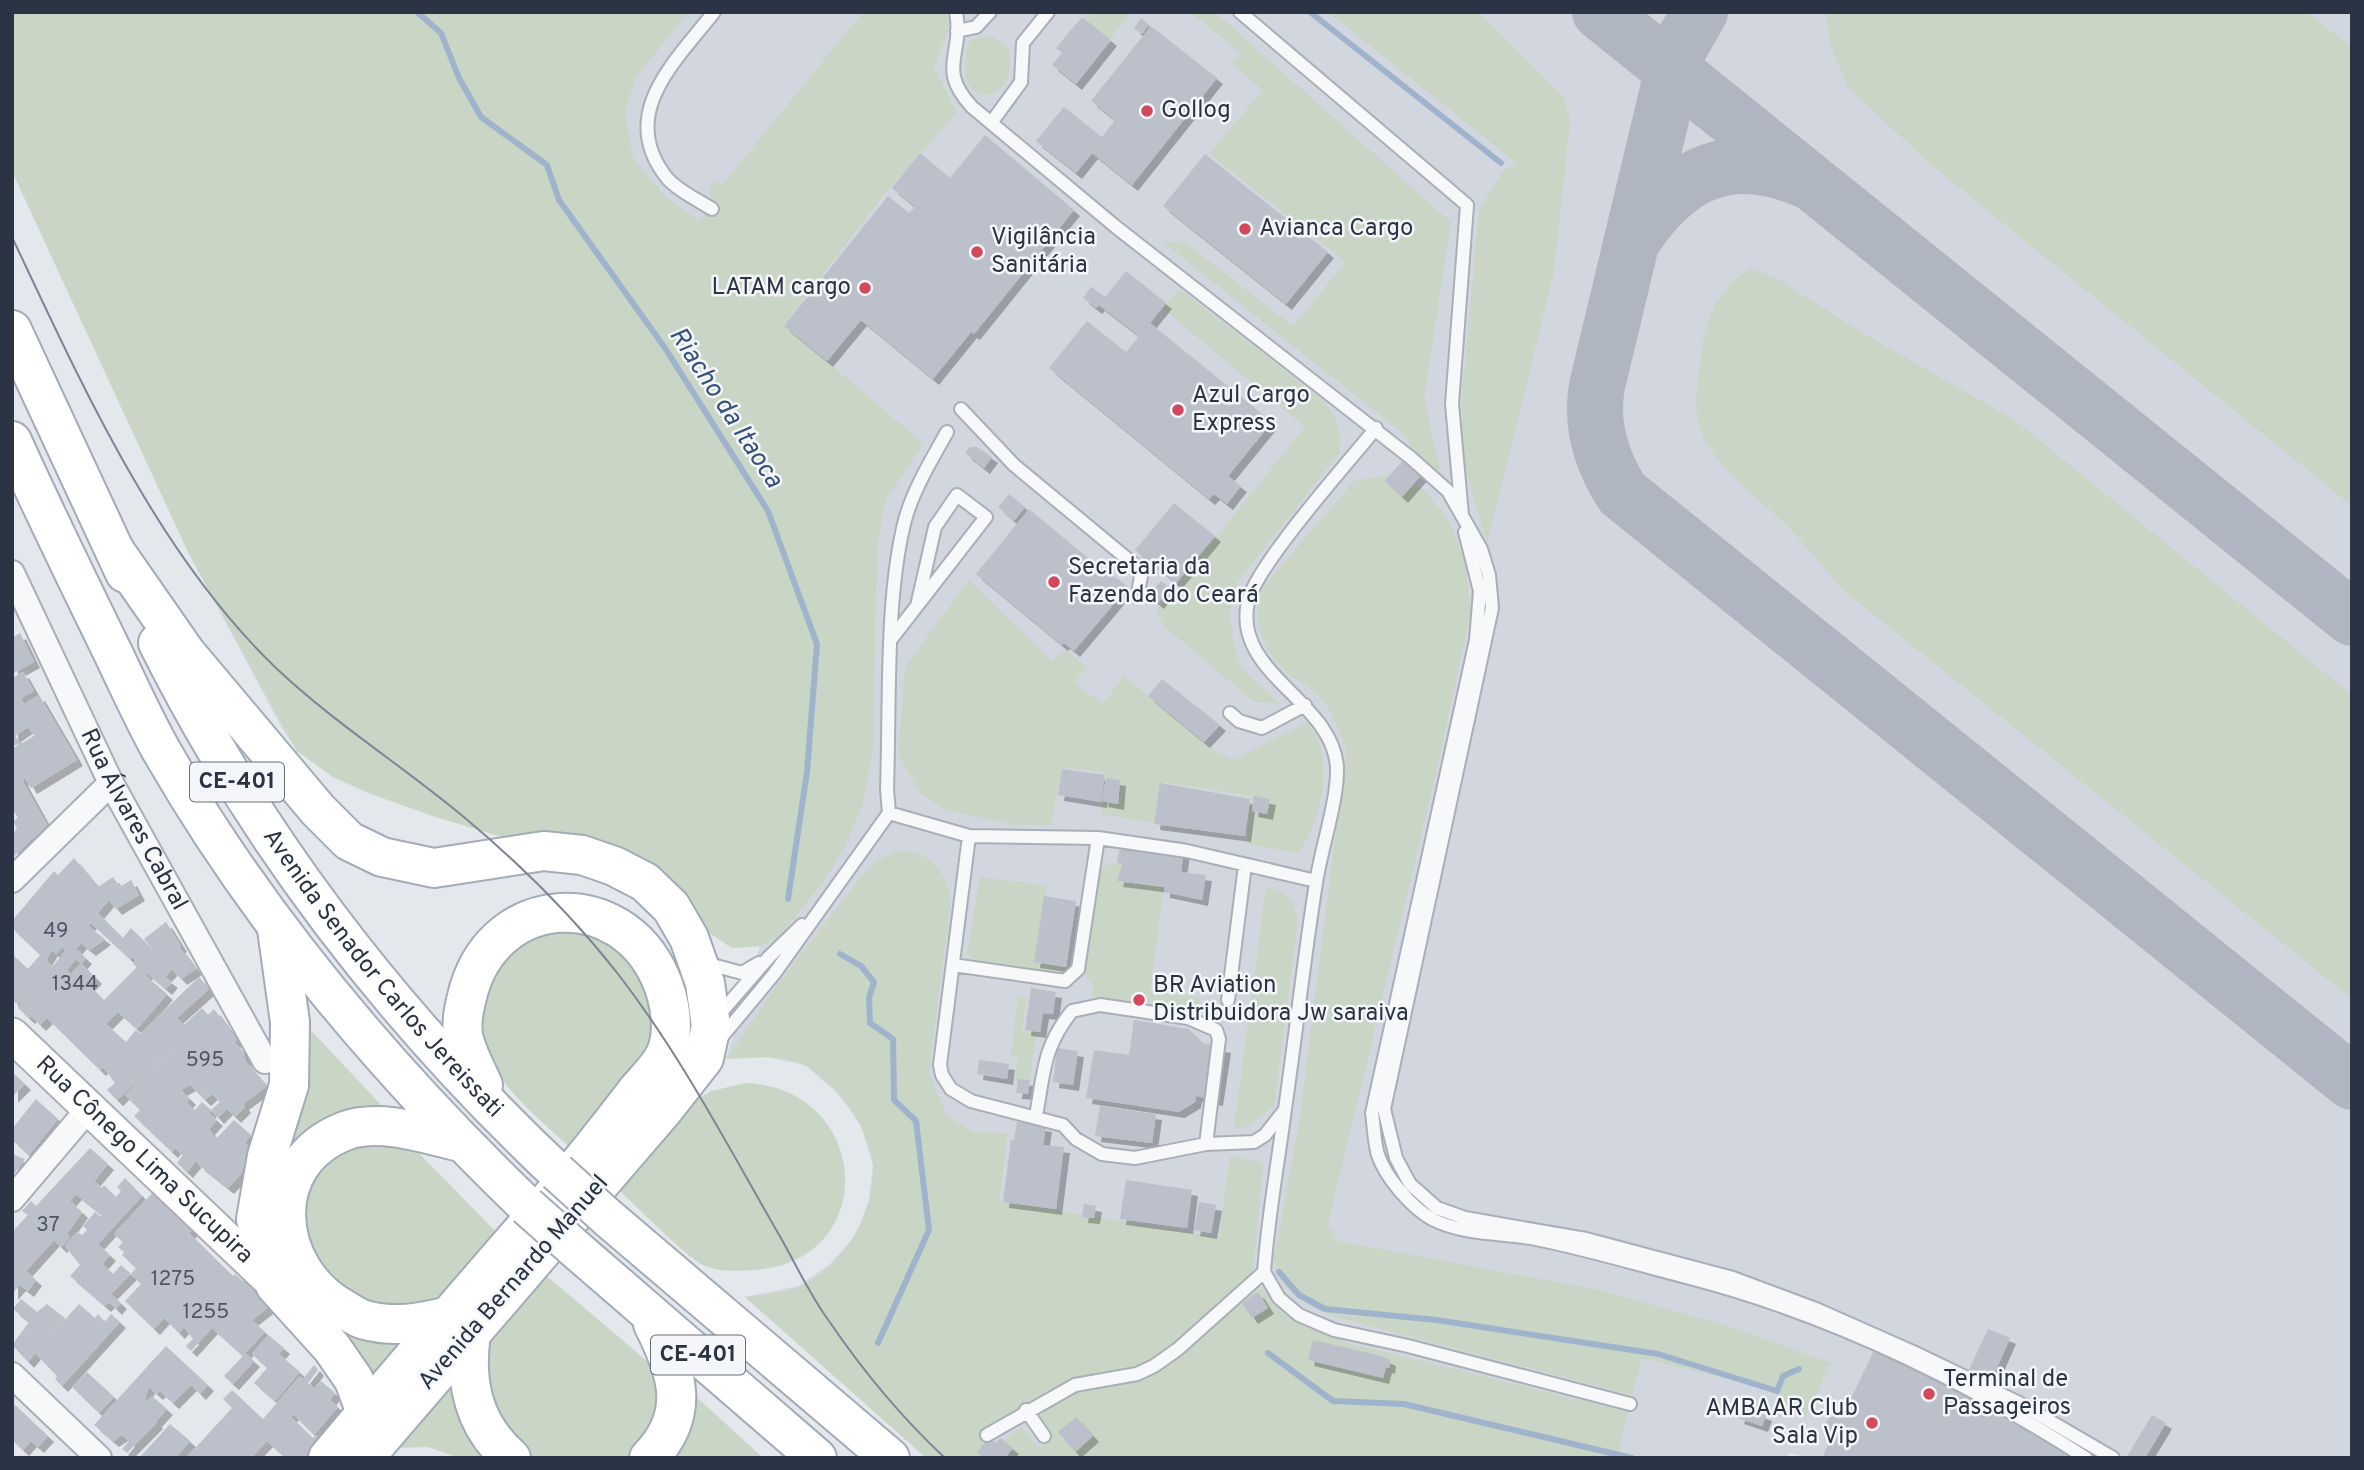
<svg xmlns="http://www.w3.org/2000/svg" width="2364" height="1470" viewBox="0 0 2364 1470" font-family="Overpass,sans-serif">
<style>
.built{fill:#d2d6de}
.green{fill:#c9d6c5}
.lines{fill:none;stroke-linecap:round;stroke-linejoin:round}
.stream{stroke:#9fb4cc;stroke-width:6}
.taxiway{stroke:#b0b6c1;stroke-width:56}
.building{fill:#bbc0ca;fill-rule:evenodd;filter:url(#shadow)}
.lane-casing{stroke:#a9aeb7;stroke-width:16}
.street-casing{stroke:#a9aeb7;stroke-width:28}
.secondary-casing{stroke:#a9aeb7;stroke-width:37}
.primary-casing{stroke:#a3abb8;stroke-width:42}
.lane{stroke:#f7f8fa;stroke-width:12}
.street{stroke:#f7f8fa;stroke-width:24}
.secondary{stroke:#fff;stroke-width:33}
.primary{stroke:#fff;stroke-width:38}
.tram{stroke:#7d8696;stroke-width:2}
.primary-bridge-casing{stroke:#a3abb8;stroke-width:42;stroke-linecap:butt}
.primary-bridge{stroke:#fff;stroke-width:38}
.poi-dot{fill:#d1495b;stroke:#f4f6f9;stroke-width:2.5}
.labels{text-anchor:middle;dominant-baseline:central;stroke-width:5;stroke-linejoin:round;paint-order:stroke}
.number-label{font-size:21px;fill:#4f5766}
.shield{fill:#f4f6f9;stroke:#676e7b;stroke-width:2}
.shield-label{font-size:23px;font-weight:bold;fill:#2b3445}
.poi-label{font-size:24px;fill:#2b3445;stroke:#f4f6f9;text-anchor:start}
.street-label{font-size:24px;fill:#2b3445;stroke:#f4f6f9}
.water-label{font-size:26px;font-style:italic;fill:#34527a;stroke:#f4f6f9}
</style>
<defs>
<filter id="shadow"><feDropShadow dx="6" dy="6" stdDeviation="0" flood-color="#0004"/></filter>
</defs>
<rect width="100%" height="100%" fill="#e4e7ec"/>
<path class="built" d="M12 12H2352V1458H1811L1789 1453 1787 1458H929L745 1297 799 1286 830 1264 856 1235 869 1200 873 1165 860 1123 837 1093 805 1065 767 1057 726 1059 760 946 732 948 708 932 671 888 641 859 439 818 393 802 333 777 297 751 282 728 188 552 12 171Z"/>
<path class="green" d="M12 12H689L636 77 625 112 633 158 664 195 699 221 712 204 709 188 715 180 722 185 863 12H946L950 26 934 68 957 112 884 195 784 325 917 438 922 446 885 501 877 548 873 749 863 803 846 844 824 881 777 939 760 946 732 948 708 932 671 888 439 818 368 793 333 777 297 751 188 552 12 171Z
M1091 12H1132L1107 42 1084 20Z
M1190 12H1215L1451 222 1424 398 1441 473 1412 450 1406 436 1163 242 1183 241 1293 326 1346 262 1209 154 1263 90 1232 64 1241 53Z
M1328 12H1479L1565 99 1570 121 1554 272 1487 543 1463 460 1462 396 1479 209 1502 173 1515 162Z
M1827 12H2307L2352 48V506L1930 164 1847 86 1829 40Z
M991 36 1009 48C1021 113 945 110 970 40Z
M1751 269 1778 279 1863 333 2016 421 2352 695V999L1843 590C1823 567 1804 543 1783 522 1756 496 1705 459 1698 421 1693 395 1700 368 1703 342 1707 314 1725 281 1751 269Z
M1180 289 1321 399 1335 416 1340 433V452L1237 583 1230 616 1233 641 1242 669 1281 704 1253 701 1164 626 1156 611 1305 427 1162 308Z
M1392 474 1386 482 1402 496 1415 481 1442 511 1454 532 1465 562 1471 611 1434 782 1328 1224 1338 1241 1598 1290 1725 1325 1831 1363 1805 1418 1775 1405 1777 1391 1642 1358 1632 1395 1339 1318C1311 1308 1276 1292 1274 1258L1299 1124 1346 751C1340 731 1333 712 1320 697 1313 689 1302 684 1293 678 1263 655 1250 622 1263 587L1354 481Z
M969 580 1052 661 1065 649 1087 667 1074 683 1103 704 1124 676 1214 750 1234 760 1308 722C1311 728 1317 735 1319 742 1331 774 1318 828 1298 853L1247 844 1251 796 1162 782 1155 823 1101 814 1102 801 1118 803 1120 780 1106 778V773L1062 767 1051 825H1015L946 810 920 793 898 754 905 667Z
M898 851C930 851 944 869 951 899L929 1073 946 1114 973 1132 1008 1133 999 1201 1219 1237 1230 1156 1263 1163 1253 1271 1171 1349 1137 1368 1097 1373 1068 1384 987 1440 986 1458H926L745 1297C763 1295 782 1294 798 1287 843 1268 876 1213 873 1165 871 1130 836 1083 806 1066 783 1053 750 1058 726 1059L778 984 860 878 875 862Z
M1111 863 1122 864 1118 881 1164 887 1150 990 1200 998 1198 1012 1091 996 1093 986 1083 970 1097 875 1100 869Z
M980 877 1047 886 1036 962 1069 967 1061 977 979 964 967 953Z
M1266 887C1287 892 1295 899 1298 921L1274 1107 1242 1129 1234 1128Z
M565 924 640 956 660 1037 575 1152C542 1121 475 1070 479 1020 480 999 495 974 501 954Z
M1018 996 1027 997 1022 1030 1036 1033 1028 1094 1024 1093V1082L1015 1081 1018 1058 1011 1056Z
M304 1023 386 1110 275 1171Z
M746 1083C872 1088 882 1263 753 1270 738 1271 719 1272 705 1266 688 1259 634 1204 617 1188L690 1104 711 1091Z
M409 1143 502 1238 431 1308 359 1304 305 1250 300 1197 337 1145Z
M542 1272 660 1372V1411L631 1458H532C486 1434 491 1392 483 1347Z
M1262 1288 1272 1301 1305 1327 1352 1344 1628 1412 1618 1453 1632 1458H1004L1012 1447 1004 1441 1022 1427 1038 1448 1053 1434 1040 1417C1060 1384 1104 1390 1137 1380 1176 1369 1206 1332 1235 1306 1243 1299 1253 1294 1262 1288Z
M340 1327 410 1338 373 1380Z
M456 1376 493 1458H459L428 1447 394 1448Z
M687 1388 763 1458H664Z"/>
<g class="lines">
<path class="stream" d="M417 12 441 33 459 78 481 117 547 165 559 200 665 348 768 511 817 644 807 772 788 899
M1310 12 1501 163
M840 954 861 966 874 982 869 998 870 1023 893 1039 894 1100 916 1121 929 1230 878 1343
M1279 1272 1299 1295 1325 1309 1436 1320 1658 1354 1777 1391 1783 1376 1799 1369
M1268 1353 1333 1401 1404 1404 1632 1458"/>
<path class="taxiway" d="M1600 12 2352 618
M1700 12 1677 52 1597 386C1590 425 1601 460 1622 493L2352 1082
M1635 237C1679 172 1731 147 1807 181"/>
</g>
<path class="building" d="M1082 17 1111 40 1076 84 1052 65 1062 53 1056 48Z
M1141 18 1149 25 1142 34 1134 28Z
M1151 26 1217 78 1132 185 1092 153 1076 173 1036 141 1064 107 1102 137 1115 120 1091 101Z
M985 135 1074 210 974 334 971 332 933 379 861 320 827 361 784 326 888 196 909 213 915 207 892 188 920 153 950 178Z
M1205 154 1328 252 1286 304 1163 206Z
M1126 271 1166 303 1150 323 1272 422 1228 476 1241 486 1227 504 1214 494 1209 499 1049 368 1087 321 1126 352 1139 336 1099 305 1096 308 1083 298 1091 287 1105 297Z
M970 447H977L992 457 984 468 965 453Z
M1412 450 1430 465 1402 497 1385 481Z
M1009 494 1025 507 1014 521 998 507Z
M1174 503 1215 536 1176 583 1135 550Z
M1029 509 1112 578 1114 576 1128 587 1074 651 1064 643 1062 645 976 574Z
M1161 581 1170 588 1158 603 1148 595Z
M20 633 34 662 12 674V638Z
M23 672 34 691 21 698 24 704 39 695 77 760 31 788 25 778 22 780 47 825 12 858V834L17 829 13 821 18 818 12 808V749L37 734 33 735 28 727 15 736 20 743 12 747V678Z
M1162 679 1220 725 1204 742 1148 696Z
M1062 769 1105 775 1101 802 1058 795Z
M1106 778 1120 780 1118 804 1102 801Z
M1160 783 1250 799 1245 836 1154 824Z
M1254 796 1270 799 1267 814 1252 811Z
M1122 834 1185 842 1181 872 1206 875 1202 900 1164 892V887L1117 881 1122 864 1117 863Z
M74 858 98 887 113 877 120 887 131 880 139 895 116 909 109 900 98 913 123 938 131 928 153 950 144 939 166 922 181 946 179 947 196 969 181 979 172 969 165 977 172 982 166 989 147 973 145 975 167 994 137 1029 118 1012 106 1024 126 1042 136 1030 140 1034 199 977 209 989 177 1018 184 1025 202 1008 208 1015 214 1009 237 1040 234 1042 243 1051 246 1062 267 1086 243 1104 245 1107 235 1117 227 1109 218 1118 211 1110 220 1102 212 1094 205 1100 190 1085 181 1090 190 1099 187 1102 194 1111 202 1102 211 1110 209 1113 217 1120 209 1129 216 1139 234 1120 251 1135 245 1143 248 1146 242 1173 228 1188 199 1165 197 1160 187 1172 177 1163 183 1155 175 1148 172 1152 134 1116 140 1110 125 1095 188 1034 117 1100 107 1090 115 1083 103 1067 100 1070 47 1018 40 1025 31 1016 29 1018 18 1008 24 1000 17 1004 12 1000V954L28 969 40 955 12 928V921L54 871 58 875ZM91 923 130 959 132 957 136 960 133 964 137 967 104 1000 89 985 96 978 81 963 71 974 67 970 76 959 81 964 86 958 76 949 81 943 90 950 105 939 88 926ZM62 947 66 950 52 967 46 960 52 950 56 954Z
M1044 896 1076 901 1066 967 1034 962Z
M1031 988 1056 992 1053 1014 1043 1013 1040 1032 1025 1030Z
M1134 1020 1189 1029 1202 1043 1225 1047 1217 1100 1196 1096 1195 1102 1179 1112 1086 1098 1094 1050 1129 1055Z
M1057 1048 1078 1051 1073 1085 1053 1082Z
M979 1060 1009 1064 1007 1079 977 1074Z
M12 1072 25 1084 12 1097Z
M1018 1079 1030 1080 1028 1094 1016 1093Z
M36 1099 58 1119 29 1155 12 1140V1129Z
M1100 1106 1156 1114 1152 1143 1095 1136Z
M1017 1122 1046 1126 1043 1145 1064 1147 1056 1209 1003 1202 1011 1140H1014Z
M90 1148 108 1164 94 1181 102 1188 104 1185 116 1197 121 1191 117 1187 125 1178 142 1196 98 1244 110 1255 102 1264 113 1274 121 1265 131 1274 111 1294 121 1303 116 1309 109 1302 105 1306 70 1276 80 1265 65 1246 77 1232 82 1235 87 1230 83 1226 95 1212 101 1217 102 1215 76 1194 70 1201 82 1212 67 1234 70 1237 61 1247 54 1240 26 1271 36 1280 28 1291 20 1285 12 1294V1232L28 1215 22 1211 31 1201 36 1206Z
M12 1154 25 1159 12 1177Z
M1126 1180 1192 1190 1187 1228 1120 1219Z
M155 1190 195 1227 189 1233 233 1276 235 1274 243 1281 247 1277 271 1305 252 1320 265 1332 245 1353 254 1361 233 1384 224 1376 243 1356 212 1328 191 1351 186 1346 193 1339 184 1327 179 1333 164 1318 154 1329 125 1301 141 1284 131 1274 136 1268 122 1255 124 1252 118 1247 123 1242 114 1234Z
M1199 1202 1216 1205 1211 1233 1194 1230Z
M1084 1204 1096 1206 1094 1218 1082 1217Z
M1258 1292 1268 1308 1252 1318 1242 1303Z
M21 1299 37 1312 47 1304 65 1318 28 1362 12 1345 29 1322 13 1309Z
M79 1304 95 1318 98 1314 105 1322 111 1314 120 1322 62 1386 55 1379 57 1376 35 1353Z
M1988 1329 2010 1338 1989 1386 2118 1458H1822L1833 1433 1823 1429 1837 1402 1847 1407 1877 1344 1967 1374Z
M268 1335 284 1348 279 1354 300 1372 275 1401 254 1383 267 1368 252 1354Z
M1313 1340 1381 1356 1390 1360 1389 1368 1386 1367 1383 1378 1308 1360Z
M166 1346 208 1385 200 1394 191 1385 173 1403 160 1391 157 1394 149 1387 145 1399 147 1401 152 1396 167 1409 156 1421 157 1423 127 1453 122 1449 129 1441 122 1435 113 1441 94 1425Z
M314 1365 318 1370 308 1383 314 1388 321 1381 335 1393 330 1400 338 1407 314 1435 293 1414 291 1417 313 1438 316 1435 323 1441 311 1456 285 1458 267 1441 251 1458H186L232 1408 223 1399 232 1390 263 1419 300 1376 303 1379Z
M87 1372 114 1397 99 1413 72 1387Z
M14 1404 48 1436 38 1447 31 1441 23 1450 12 1440Z
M1742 1407 1766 1415 1762 1426 1738 1418Z
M2152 1415 2166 1423 2145 1458H2126Z
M1076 1417 1093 1436 1075 1452 1058 1432Z
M170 1424 190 1441 175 1458H139Z
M989 1437 996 1443 1000 1438 1013 1448 1005 1458H984L977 1452Z"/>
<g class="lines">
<g class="lane-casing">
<path id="lane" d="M956 12C964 56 936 68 972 107L1116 227 1411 458 1448 491 1481 549 1489 575 1492 608 1384 1109 1396 1158 1410 1184 1437 1208 1465 1218 1586 1239 1733 1278 1816 1309 1913 1352 2019 1403 2113 1458
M1240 12 1467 205 1452 404 1462 515
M957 31 976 27 990 12
M991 123 1021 82 1023 43 1048 12
M712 209C698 200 677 190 667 178 616 114 676 61 714 12
M961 409 1014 465 1142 571 1139 587
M1376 428C1348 463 1256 565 1248 602 1232 674 1334 701 1337 768 1338 800 1321 849 1316 883 1304 958 1296 1033 1285 1109 1278 1163 1268 1217 1264 1272L1279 1298 1299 1315 1334 1330 1408 1346 1630 1404
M1465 532 1480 591 1476 640 1372 1113C1374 1126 1374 1142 1378 1155 1386 1178 1411 1207 1432 1219 1463 1235 1503 1233 1536 1239 1586 1249 1636 1264 1686 1277 1826 1313 1964 1380 2086 1458
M892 638 986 517 957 495 935 527 917 606
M1230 713 1239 721 1262 728 1305 705
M889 813 969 836 1098 838 1187 851 1316 881
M969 836 940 1065 942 1075 951 1089 971 1101 1063 1125 1076 1139 1102 1154 1135 1158 1206 1144 1254 1142 1265 1135 1284 1111
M705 963 742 973 759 963
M953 965 1065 981 1078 969 1098 838
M1228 1000 1245 865
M717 1017 769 957 802 925
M720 1039 774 974 889 813 887 789C890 706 885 598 905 520 913 490 932 459 947 432
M1036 1116C1044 1072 1043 1047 1072 1011L1100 1005 1188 1018 1216 1030 1219 1039 1206 1144
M1026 1410 1044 1436
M987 1435 1075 1385 1137 1374 1154 1366 1178 1349 1264 1272"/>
</g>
<g class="street-casing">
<g id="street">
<path id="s1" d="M12 573 111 783 265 1061"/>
<path d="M12 880 111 783"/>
<path d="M12 1199 90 1107"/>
<path d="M12 1375 99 1458"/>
</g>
</g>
<g class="secondary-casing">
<g id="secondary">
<path id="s2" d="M12 1035 275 1285"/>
</g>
</g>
<g class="primary-casing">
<g id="primary">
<path d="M12 330 125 573"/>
<path d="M12 441C44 512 78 581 112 651 128 684 143 718 161 750 259 921 386 1070 527 1206"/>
<path d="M115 551 186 653 318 810 349 841 382 857 434 868 544 851 582 855 614 866 645 882 671 907 689 938 705 983 711 1026 704 1058 664 1109 364 1458"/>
<path id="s3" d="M158 643C258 843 395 1019 557 1172"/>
<path d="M277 929 290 1022 289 1085 267 1156 256 1219 275 1285 332 1348 354 1380 366 1413"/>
<path d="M608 1218 890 1458"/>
<path d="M580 1253 817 1458"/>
<path d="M449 1316C421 1323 394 1328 365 1320 357 1318 349 1312 342 1308 272 1268 262 1163 345 1131 379 1118 427 1134 460 1142"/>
<path d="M471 1333C464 1382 473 1425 511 1458"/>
<path d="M328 1458C403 1368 480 1280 556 1192 584 1159 610 1126 636 1092 645 1081 659 1068 665 1055 676 1032 670 999 660 977 620 887 498 892 469 989 465 1004 461 1019 463 1035 466 1052 476 1069 483 1085"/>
<path d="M649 1458C692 1414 677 1371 653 1324"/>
</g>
</g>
<use href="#lane" class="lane"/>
<use href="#street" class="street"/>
<use href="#secondary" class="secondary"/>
<use href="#primary" class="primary"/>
<path class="tram" d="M12 237C81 383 157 554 276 668 334 723 403 766 465 818 520 864 574 918 618 974 680 1054 728 1146 778 1233 795 1262 809 1294 829 1321 863 1371 901 1417 945 1458"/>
<g class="primary-bridge-casing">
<path id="primary-bridge" d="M557 1172 608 1218
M527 1206 580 1253"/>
</g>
<use href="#primary-bridge" class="primary-bridge"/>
</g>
<g class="poi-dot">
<circle cx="1147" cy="111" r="7"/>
<circle cx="1245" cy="229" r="7"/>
<circle cx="977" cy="252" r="7"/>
<circle cx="865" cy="288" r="7"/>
<circle cx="1178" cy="410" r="7"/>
<circle cx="1054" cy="582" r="7"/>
<circle cx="1139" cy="1000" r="7"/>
<circle cx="1929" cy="1394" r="7"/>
<circle cx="1872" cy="1423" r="7"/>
</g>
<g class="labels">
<g class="number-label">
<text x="56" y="931">49</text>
<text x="75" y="984">1344</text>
<text x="205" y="1060">595</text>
<text x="48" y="1225">37</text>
<text x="173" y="1279">1275</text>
<text x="206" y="1312">1255</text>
</g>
<g class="shield">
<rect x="190" y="762.5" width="94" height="39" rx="5"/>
<rect x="651" y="1335.5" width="94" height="39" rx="5"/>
</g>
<g class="shield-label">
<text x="237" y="782">CE-401</text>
<text x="698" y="1355">CE-401</text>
</g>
<g class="poi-label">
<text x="1161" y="111">Gollog</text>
<text x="1259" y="229">Avianca Cargo</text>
<text x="991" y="238">Vigilância<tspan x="991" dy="28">Sanitária</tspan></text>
<text x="851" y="288" text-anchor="end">LATAM cargo</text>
<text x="1192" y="396">Azul Cargo<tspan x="1192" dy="28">Express</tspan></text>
<text x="1068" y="568">Secretaria da<tspan x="1068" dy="28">Fazenda do Ceará</tspan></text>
<text x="1153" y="986">BR Aviation<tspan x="1153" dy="28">Distribuidora Jw saraiva</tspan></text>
<text x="1943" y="1380">Terminal de<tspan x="1943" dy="28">Passageiros</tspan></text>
<text x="1858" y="1409" text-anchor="end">AMBAAR Club<tspan x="1858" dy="28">Sala Vip</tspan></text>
</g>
<g class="street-label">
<text stroke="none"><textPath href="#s1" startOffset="275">Rua Álvares Cabral</textPath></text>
<text stroke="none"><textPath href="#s3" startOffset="401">Avenida Senador Carlos Jereissati</textPath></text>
<text stroke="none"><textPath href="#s2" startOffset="182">Rua Cônego Lima Sucupira</textPath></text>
<text transform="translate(514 1283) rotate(-49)">Avenida Bernardo Manuel</text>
</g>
<g class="water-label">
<text transform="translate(725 408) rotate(57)">Riacho da Itaoca</text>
</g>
</g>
<rect width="2364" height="1470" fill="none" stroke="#2b3445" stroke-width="28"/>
</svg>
